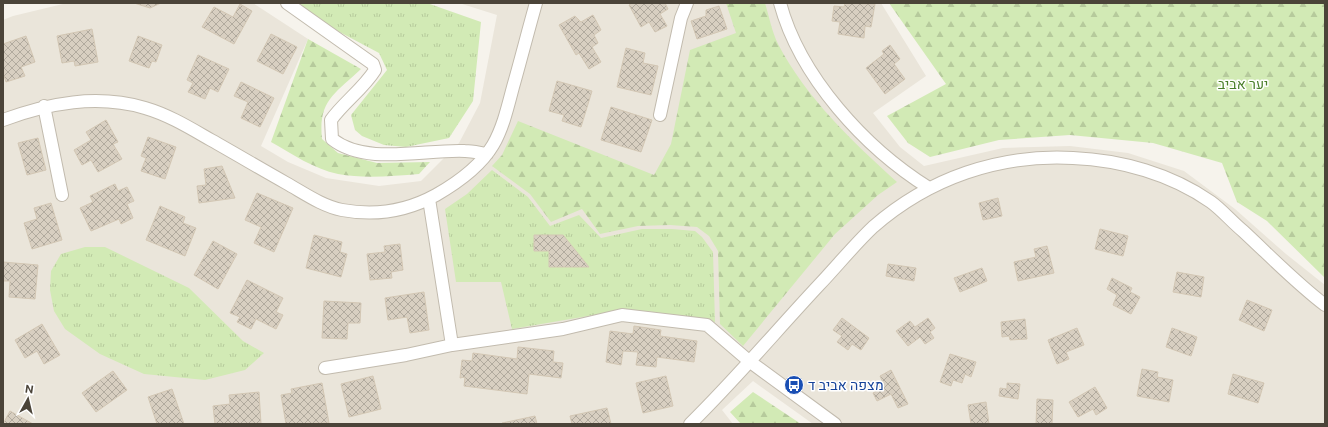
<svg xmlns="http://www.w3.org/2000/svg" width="1328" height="427" viewBox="0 0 1328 427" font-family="'Public Sans',Heebo,sans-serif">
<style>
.residential{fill:#eae5da}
.grass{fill:url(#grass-tufts)}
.forest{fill:url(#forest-firs)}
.building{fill:url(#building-cross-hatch);stroke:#d3c7b4}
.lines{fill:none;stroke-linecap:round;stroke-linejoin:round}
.street-casing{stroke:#c2bbae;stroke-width:14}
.street{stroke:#fff;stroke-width:12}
.labels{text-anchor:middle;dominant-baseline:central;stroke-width:3;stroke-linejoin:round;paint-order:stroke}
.park-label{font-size:14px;fill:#4a7f2a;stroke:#fff}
.transit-label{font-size:14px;fill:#164399;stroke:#fff;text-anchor:start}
</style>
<defs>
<pattern id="grass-tufts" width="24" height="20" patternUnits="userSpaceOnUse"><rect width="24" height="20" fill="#d2eab5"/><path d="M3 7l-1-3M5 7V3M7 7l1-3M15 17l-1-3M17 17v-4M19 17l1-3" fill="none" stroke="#b6ca9c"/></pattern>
<pattern id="forest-firs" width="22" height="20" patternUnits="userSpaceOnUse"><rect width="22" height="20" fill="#d2eab5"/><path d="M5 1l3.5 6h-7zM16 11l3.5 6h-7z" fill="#b6ca9c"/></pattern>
<pattern id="building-cross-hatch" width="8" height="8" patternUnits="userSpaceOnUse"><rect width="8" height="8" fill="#d8cfc1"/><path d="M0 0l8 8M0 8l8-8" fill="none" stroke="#b1aa9e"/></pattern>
</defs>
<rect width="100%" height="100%" fill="#f6f3ec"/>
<path class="residential" d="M67 3H253L308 39 261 146 288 162 326 178 379 186 421 181 459 143 480 103 497 15 459 3H881L926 76 873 113 900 147 924 166 1003 148 1070 146 1128 153 1184 171 1235 209 1286 254 1325 285V424H813L753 381 722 410 733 424H3V20L13 16Z"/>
<path class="grass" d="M285 3H427L481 22 473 101 449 138 406 147 384 145 362 136 355 130 351 115 387 70 379 53Z
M492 170 528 197 550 226 579 215 601 238 642 229H672L695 231 702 237 713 252 715 322 647 311 594 315 512 329 501 282H456L445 209 467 194Z
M85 247H105L189 288 243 341 264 353 245 370 205 380 144 374 100 354 65 329 54 311 50 290 51 271 61 254Z"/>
<path class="forest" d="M726 3H765C769 16 772 32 778 44 806 98 853 142 897 182L878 195 835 234 743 346 720 324 718 251 709 236 697 227 670 225 638 226 600 234 582 209 551 222 530 194 492 166 502 155 518 121 654 175 671 144 690 50 736 33Z
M889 3H1325V278L1267 221 1237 202 1222 163 1153 143 1070 135 999 140 930 157 908 143 887 116 946 84Z
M308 39 361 69C335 94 318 100 322 139L338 153 377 163 430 162 419 174C393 176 364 179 338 174 314 169 292 154 271 142Z
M753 392 801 424H741L730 412Z"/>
<path class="building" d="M134 3H161L150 8Z
M632 3H665L668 9 660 14 667 26 655 32 649 22 641 27 629 5Z
M845 3 875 4 871 27 865 26 864 38 838 34 840 22 832 21 834 6 844 7Z
M240 4 252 11 234 44 202 27 214 7 233 17Z
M719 6 727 29 697 39 691 21 706 16V10Z
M593 15 601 30 594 35 598 43 592 47 601 62 589 69 579 53 576 55 559 25 575 16 581 22Z
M92 29 98 62 75 66 74 61 62 63 57 36Z
M271 34 297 47 283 74 257 61Z
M26 36 35 62 21 67 25 76 6 82 3 73V44Z
M138 36 162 45 156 62 152 61 149 68 129 61Z
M890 45 900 59 894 64 905 79 885 94 866 68 884 54 882 51Z
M626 48 645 53 643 63 658 66 651 95 617 87Z
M198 55 229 69 218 92 210 88 205 99 188 92 193 83 187 80Z
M557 81 592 91 581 127 562 121 564 115 549 111Z
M241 82 274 98 260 127 241 118 248 102 234 96Z
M611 107 652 120 641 152 601 140Z
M106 120 118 142 113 144 122 159 98 172 91 160 82 165 74 150 91 140 86 132Z
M148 137 176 147 165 179 141 171 146 158 141 156Z
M38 138 46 170 27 175 18 143Z
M222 166 235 198 199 203 197 186 206 185 204 169Z
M115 184 118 191 127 187 134 201 127 204 133 218 121 224 119 219 91 231 80 208 93 202 90 196Z
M257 193 293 208 274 252 254 243 261 227 245 220Z
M998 198 1002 216 983 220 979 203Z
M51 203 62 240 32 249 24 223 37 219 34 208Z
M160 206 185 217 183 223 196 228 185 256 146 240Z
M1100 229 1128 236 1123 256 1095 249Z
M314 235 342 242 340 252 347 254 341 277 306 268Z
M534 235H563L589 267H549V251H534Z
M213 241 237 254 218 289 194 275Z
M400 244 403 270 391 272 392 278 370 280 367 254 385 252 384 246Z
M1047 246 1054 273 1018 281 1014 262 1036 257 1034 249Z
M3 262 38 265 35 299 9 297 10 281H3Z
M888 264 916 268 914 281 886 276Z
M982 268 987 281 960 292 954 278Z
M1177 272 1204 277 1201 297 1173 292Z
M1112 278 1132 288 1130 292 1140 297 1131 314 1113 305 1117 295 1107 289Z
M247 280 283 298 276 312 283 315 276 329 256 319 251 329 237 322 240 317 230 313Z
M424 292 429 330 410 333 407 317 388 320 385 298Z
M1247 300 1272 310 1264 331 1239 320Z
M324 301 361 303 360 323H348L347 339 322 338Z
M842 318 869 338 861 350 852 344 848 350 837 342 842 336 833 330Z
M928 318 935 328 930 332 934 338 925 344 920 337 908 346 896 331 910 321 915 327Z
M1025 319 1027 339 1010 340 1009 336 1002 337 1001 322Z
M42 324 60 355 44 364 37 351 25 358 15 340Z
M634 326 661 330 660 336 697 341 694 362 657 357 656 367 636 365 638 352 623 351 621 365 606 362 610 331 633 334Z
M1077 328 1084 345 1066 352 1069 359 1057 364 1048 340Z
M1172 328 1197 337 1191 356 1166 347Z
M518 347 554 351 553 362 563 363 561 378 529 374 527 394 464 386 465 377 460 378 462 360 472 361 473 353 517 359Z
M950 354 976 362 971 377 965 374 962 383 953 380 951 386 940 382Z
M1142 369 1158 372 1157 377 1173 380 1169 402 1137 396Z
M891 370 908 404 898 408 891 394 877 401 873 393 880 389 878 385 883 383 880 376Z
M113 371 127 390 96 412 82 393Z
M1233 374 1264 383 1258 403 1228 394Z
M373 376 381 409 349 417 341 384Z
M666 376 673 406 643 413 636 383Z
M322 383 329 423 286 424 281 395 292 393 291 389Z
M1007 383 1020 384 1018 399 999 396 1000 388 1007 389Z
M1095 387 1107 408 1096 415 1093 409 1078 417 1069 402Z
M172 389 184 424H157L148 397Z
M259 392 261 424H215L213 406 230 404 229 395Z
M1037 399 1053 400 1052 424H1036Z
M986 402 989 424H971L968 405Z
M607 408 611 424H572L570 416Z
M10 411 33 424H3Z
M535 416 537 424H502V423Z"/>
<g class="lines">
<g class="street-casing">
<path id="street" d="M287 3 373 64 375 70C363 89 344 102 331 120L332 139C366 166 425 149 465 151 472 151 480 153 487 154
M780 3C800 77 865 148 929 188
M44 106 62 195
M660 115 681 18 687 3
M3 120C49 103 97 94 145 108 169 115 190 128 211 140 236 154 261 169 286 183 304 193 322 206 342 210 374 216 407 211 436 195 457 183 480 167 493 145 503 128 508 106 513 87 521 59 528 31 536 3
M452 345 563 329 622 315 707 325 749 361 835 424
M325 368 406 355 452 345 429 199
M690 424C735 380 776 331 819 285 837 266 854 245 873 227 929 178 999 154 1073 158 1121 160 1171 174 1211 202 1222 210 1232 222 1243 231 1270 256 1296 283 1325 305"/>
</g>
<use href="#street" class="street"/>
</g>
<defs>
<g id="bus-disc" transform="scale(1)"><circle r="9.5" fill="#1a4fb4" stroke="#fff"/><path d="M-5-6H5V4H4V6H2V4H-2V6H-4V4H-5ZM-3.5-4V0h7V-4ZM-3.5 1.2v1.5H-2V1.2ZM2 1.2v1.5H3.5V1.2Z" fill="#fff"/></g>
</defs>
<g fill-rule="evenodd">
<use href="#bus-disc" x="794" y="385"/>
</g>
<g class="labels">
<g class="park-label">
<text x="1243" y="84">יער אביב</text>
</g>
<g class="transit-label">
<text x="808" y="385">מצפה אביב ד</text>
</g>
</g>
<rect width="1328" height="427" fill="none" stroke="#4b4439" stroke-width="8"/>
<g transform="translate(28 399) rotate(8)" stroke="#ffffff" stroke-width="3" paint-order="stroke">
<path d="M0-3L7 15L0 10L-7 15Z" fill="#4b4439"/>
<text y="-6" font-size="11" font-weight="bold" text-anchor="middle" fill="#4b4439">N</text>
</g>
</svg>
